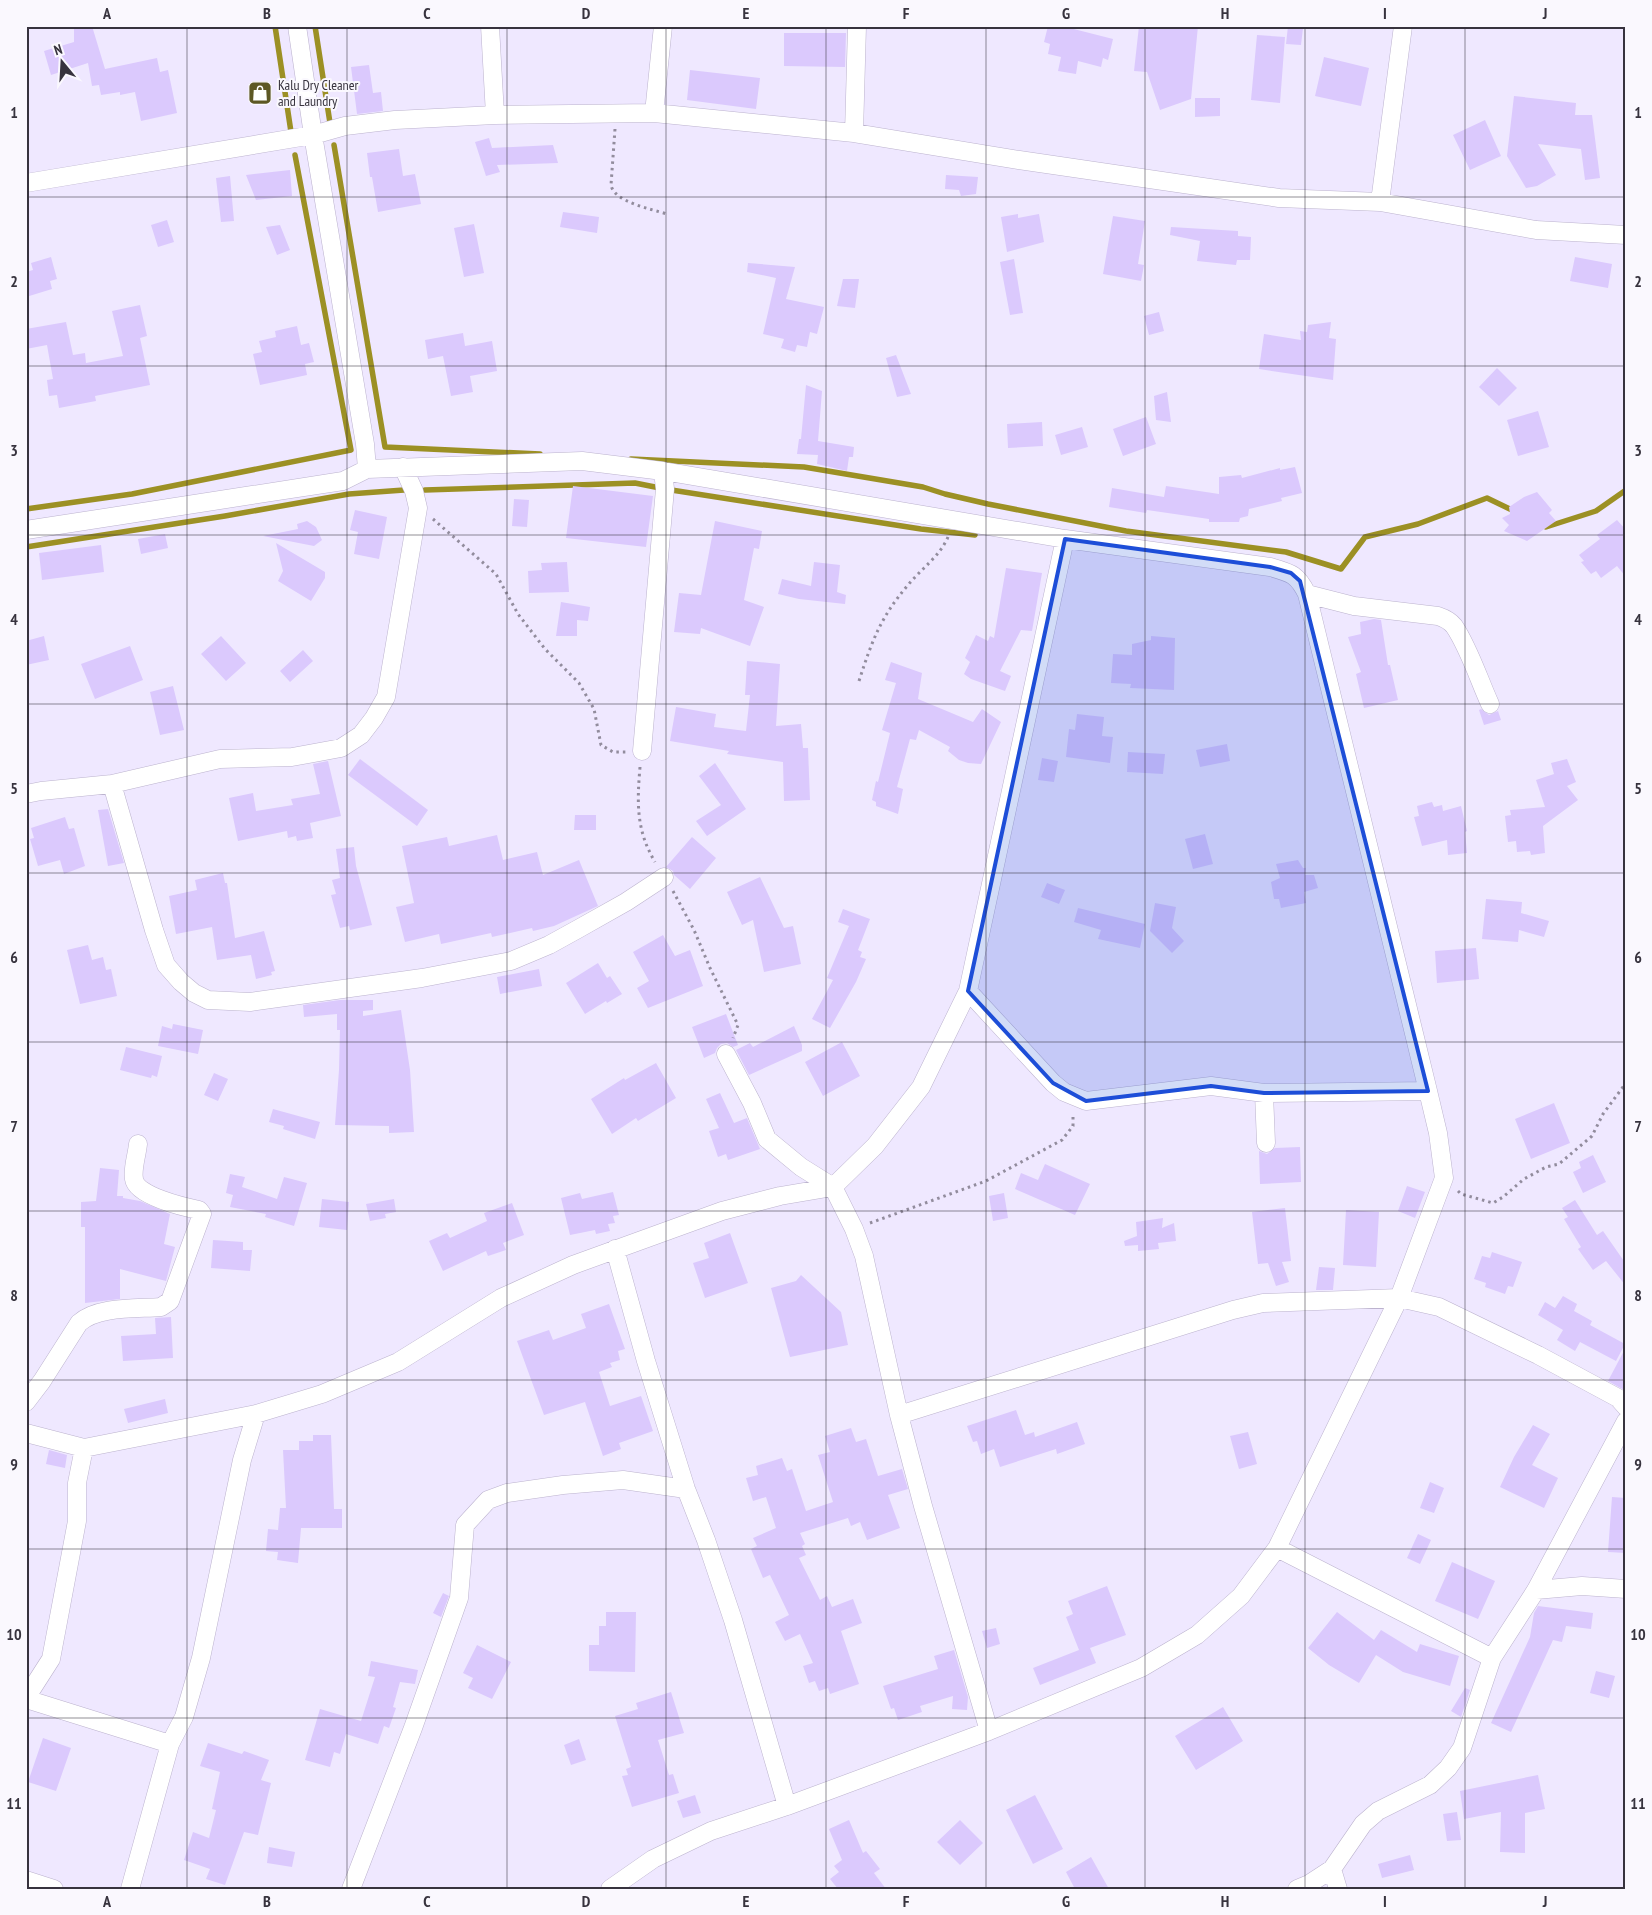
<svg xmlns="http://www.w3.org/2000/svg" width="1652" height="1915" viewBox="0 0 1652 1915" font-family="'PT Sans Narrow',sans-serif">
<style>
.lines{fill:none;stroke-linecap:round;stroke-linejoin:round}
.stream{stroke:#9c9024;stroke-width:5.5}
.building{fill:#dbc9fd}
.minor-casing{stroke:#bcb3ce;stroke-width:19}
.path{stroke:#928c9d;stroke-width:3;stroke-dasharray:2.5 4;stroke-linecap:butt}
.minor{stroke:#fff;stroke-width:18}
.marked{fill:#1d4ed8;fill-opacity:0.2;stroke:#1d4ed8;stroke-width:4;stroke-linejoin:round}
.grid{fill:none;stroke:#37333e;stroke-width:1;stroke-opacity:0.55}
.labels{text-anchor:middle;dominant-baseline:central;stroke-width:4;stroke-linejoin:round;paint-order:stroke}
.poi-label{font-size:14px;fill:#37333e;stroke:#faf8fe;text-anchor:start}
.neatline{fill:none;stroke:#37333e;stroke-width:2}
.grid-label{font-size:16px;text-anchor:middle;font-weight:bold;fill:#37333e}
</style>
<rect width="100%" height="100%" fill="#efe8ff"/>
<g class="lines">
<path class="stream" d="M275 26 291 132
M315 26 330 123
M334 145 385 447 540 454
M631 459 804 467 923 487 945 494 988 504 1126 531 1286 552 1341 569 1365 537 1418 524 1487 498 1516 512
M425 490 635 483 665 489 921 529 975 535
M26 509 132 494 351 450 295 155
M1542 525 1546 527 1596 511 1626 490
M26 547 225 516 349 494 404 490"/>
</g>
<path class="building" d="M74 26H92L105 69 157 58 160 72 168 70 177 113 141 121 135 92 120 95V92L101 95 99 85 92 86 88 63 51 75 44 51 74 42Z
M1048 26H1062L1113 39 1108 60 1103 58 1101 67 1078 61 1076 74 1058 71 1061 57 1048 54 1050 44 1044 42Z
M1139 26H1198L1191 99 1160 110 1147 72 1134 71Z
M1288 26 1303 28 1301 45 1286 44Z
M784 33H846L845 67 784 66Z
M1257 35 1285 37 1280 103 1251 100Z
M1324 57 1369 68 1361 106 1315 96Z
M369 65 373 93 381 92 383 111 357 114 351 67Z
M690 70 760 78 756 109 687 100Z
M1514 96 1576 103 1575 115H1592L1600 178 1585 180 1581 149 1538 144 1556 175 1537 186 1526 188 1507 156Z
M1195 98H1220V116L1195 117Z
M1485 120 1501 156 1470 170 1453 135Z
M489 138 492 148 553 145 558 163 497 165 500 172 486 176 475 142Z
M399 149 403 176 415 174 421 204 378 212 372 177H370L367 153Z
M290 170 292 196 256 200 246 175Z
M946 175 978 177 976 194 961 196 959 190 945 189Z
M230 176 234 221 221 222 216 178Z
M563 212 599 217 597 233 560 227Z
M1018 214V218L1039 214 1044 242 1007 252 1001 217Z
M1113 216 1145 221 1138 264 1144 265 1141 281 1103 274Z
M167 220 174 242 158 247 151 225Z
M474 224 484 273 464 277 454 228Z
M280 225 290 250 277 255 266 227Z
M1171 227 1238 231V236L1251 237 1250 260H1237L1236 265 1197 261 1200 241 1170 235Z
M51 257 57 279 50 281 52 289 26 297V272L33 270 31 263Z
M1575 257 1612 264 1608 288 1570 281Z
M1014 259 1023 313 1010 315 1000 262Z
M748 263 795 267 786 299 824 307 817 334 810 332 807 347 797 345 795 352 781 348 784 339 763 334 776 278 747 272Z
M843 279H859L855 308 837 306Z
M140 305 147 336 140 338 150 385 95 396 96 401 59 408 57 395 49 396 47 380 53 379 47 345 26 349V329L66 322 73 355 85 353 86 363 123 356 112 311Z
M1159 312 1164 331 1149 335 1144 316Z
M1331 322 1329 338 1336 339 1333 380 1259 369 1264 334 1301 340 1300 331 1307 332 1308 325Z
M297 326 301 345 309 343 314 362 305 364 307 375 260 385 253 354 262 352 259 341 276 337 275 331Z
M463 333 465 346 492 341 497 371 470 376 473 392 451 396 443 356 428 359 425 340Z
M896 355 911 394 897 397 886 358Z
M1497 368 1517 388 1499 406 1479 387Z
M806 385 822 391 818 441 854 447 853 457H849L847 471 817 464 818 455 797 454 799 439H801Z
M1167 392 1171 422 1156 420 1154 396Z
M1538 411 1549 447 1518 456 1507 420Z
M1146 417 1156 444 1123 456 1113 429Z
M1042 422 1043 446 1008 448 1007 424Z
M1082 427 1088 447 1061 455 1055 435Z
M1295 467 1302 493 1281 498 1282 501 1249 509 1248 516 1240 518 1239 522H1209V519L1147 510 1146 513 1109 507 1112 488 1164 497 1166 486 1219 494V477L1241 475 1242 478 1280 468V470Z
M573 486 653 496 646 547 566 538Z
M1537 492 1552 510 1549 513 1556 521 1527 541 1504 531 1509 525 1502 518 1510 514 1509 507 1524 497Z
M514 499 529 500 527 527 512 526Z
M355 510 387 517 379 559 354 554 358 532 350 530Z
M1617 520 1626 530V577L1617 566 1601 578 1596 571 1591 574 1581 562 1584 561 1579 555 1600 539 1597 535Z
M307 521 316 527 322 540 314 546 263 536 298 529 297 524Z
M715 521 762 531 759 549 754 548 744 600 764 607 750 646 701 628 700 634 674 632 679 593 701 595Z
M165 534 168 548 141 554 138 539Z
M276 543 325 572V578L311 601 278 581 283 571Z
M101 545 104 572 42 580 39 553Z
M567 562 569 592 529 593 528 571 542 570 541 563Z
M814 562 840 565 837 592 846 595 845 604 799 599 778 594 782 579 811 586Z
M1006 568 1042 573 1032 631 1021 630 1000 671 1011 676 1005 691 971 679 964 674 970 662 965 658 976 635 988 641 990 636 994 638Z
M561 602 590 607 588 621 577 620V636H556Z
M1374 619 1381 620 1388 665H1390L1398 700 1364 708 1356 674 1361 672 1348 637 1361 634 1360 622Z
M44 636 49 660 26 665V641Z
M221 636 246 663 226 681 201 654Z
M1151 636 1175 638 1174 690 1130 688 1131 684 1111 683 1113 654 1132 655V644L1151 640Z
M130 646 143 680 95 699 81 664Z
M303 650 313 661 290 682 280 671Z
M747 661 780 664 776 726 801 724 803 748H808L810 800 784 801 783 762 727 754 729 751 670 741 676 707 716 714 714 727 746 731 750 695H745Z
M891 662 922 673 918 699 973 722 982 709 1001 722 981 764 968 763 959 760 948 751 950 747 919 730 916 740 910 739 897 787 903 789 898 814 876 806V802L872 800 876 781 878 782 890 733 882 730 896 683 885 680Z
M173 686 184 730 160 735 150 692Z
M1481 709 1489 715 1498 711 1501 720 1484 725 1479 710Z
M1077 714 1104 717 1102 736 1113 737 1110 763 1066 757 1069 729 1075 730Z
M1227 744 1230 761 1200 767 1196 750Z
M1128 752 1165 754 1163 774 1127 772Z
M1042 758 1058 761 1054 782 1038 780Z
M360 759 428 810 417 826 348 775Z
M1567 759 1576 782 1567 786 1578 800 1543 826 1545 853 1531 855 1530 851 1517 852 1516 841 1508 842 1505 816 1511 815 1510 810 1545 807 1536 780 1554 774 1551 763Z
M328 761 341 816 310 823 313 838 297 841 296 836 288 838 287 831 238 841 229 798 253 793 256 811 293 805 291 799 320 794 313 764Z
M715 763 746 809 707 836 696 821 721 805 699 776Z
M1432 802 1434 807 1442 805 1443 811 1461 806 1467 831 1465 832 1467 853 1448 855 1447 840 1422 846 1414 817 1419 816 1417 806Z
M108 809 124 863 108 866 98 810Z
M575 815H596V830H574Z
M65 817 69 829 74 828 85 866 64 874 60 860 38 866 30 839 34 838 31 828Z
M1205 834 1213 864 1193 869 1185 839Z
M497 835 503 860 537 852 543 875 579 860 598 906 554 926 533 931 532 928 492 937 491 933 441 944 439 934 405 942 396 907 414 903 402 846 447 837 449 846Z
M692 837 716 858 690 889 674 875 673 871 666 867Z
M354 847 356 866 372 925 350 930 349 926 340 928 331 895 336 894 332 880 340 878 336 849Z
M1298 860 1303 868H1306L1305 875H1314L1318 888 1304 892 1306 903 1281 908 1279 899H1274L1271 882 1280 878 1276 864Z
M223 873 225 883H227L235 938 264 931 275 971 271 972 272 975 256 979 251 955 217 960 212 927 176 934 169 896 197 890 195 880Z
M760 877 784 928 793 926 801 964 764 972 753 920 742 925 727 892Z
M1047 883 1065 890 1059 904 1041 897Z
M1486 899 1522 902 1521 913 1549 921 1544 937 1519 930 1518 942 1482 939Z
M1155 903 1176 907 1172 928 1184 941 1172 953 1150 931Z
M1078 908 1145 924 1140 948 1098 939 1101 930 1074 922Z
M843 909 870 919 858 950 862 952 860 957 866 959 856 982 830 1028 812 1019 833 980 827 978 849 926 838 922Z
M663 935 675 956 690 950 703 986 648 1008 637 988 649 981 633 952Z
M88 945 92 960 103 957 106 970 111 969 117 996 80 1004 67 950Z
M1476 948 1479 979 1437 983 1435 951Z
M598 963 607 978 610 976 622 994 607 1003 606 1001 585 1014 566 983Z
M539 969 542 986 500 994 497 977Z
M340 1000H373V1010L363 1011V1016L401 1010 410 1070 414 1132 389 1133V1126L335 1125 339 1070 340 1030H337V1014L304 1017 303 1005Z
M726 1014 738 1045 733 1047 727 1043 721 1044 717 1048 715 1053 704 1058 692 1027Z
M173 1024 203 1030 198 1054 158 1046 162 1026 172 1029Z
M794 1026 802 1045V1051L749 1075 736 1050 750 1043 753 1047Z
M842 1042 860 1076 823 1096 805 1062Z
M126 1047 162 1056 157 1077 152 1075 151 1078 120 1070Z
M656 1063 676 1098 638 1121 636 1118 612 1134 591 1099 624 1078 625 1080Z
M214 1073 228 1079 218 1101 204 1095Z
M720 1093 734 1123 747 1118 760 1149 728 1160 726 1154 718 1157 709 1131 719 1128 706 1099Z
M1554 1103 1570 1143 1531 1159 1515 1119Z
M273 1109 320 1122 315 1139 283 1129 284 1126 269 1122Z
M1300 1147 1301 1182 1260 1184 1259 1151 1267 1154 1275 1148Z
M1593 1155 1606 1182 1583 1193 1573 1172 1581 1168 1579 1162Z
M1045 1164 1090 1184 1075 1215 1015 1189 1021 1173 1038 1180Z
M100 1168 119 1170 117 1196H123V1198L140 1201 170 1214 164 1244 175 1247 166 1281 120 1269V1299L85 1303V1227H81V1202L96 1201Z
M230 1174 245 1177 242 1187 277 1199 284 1177 307 1183 294 1226 265 1217 266 1214 230 1207 233 1195 226 1193Z
M1407 1186 1425 1192 1415 1218 1398 1211Z
M613 1192 619 1215 613 1216 615 1223 608 1224 610 1231 596 1234 595 1230 570 1235 561 1198 580 1193 582 1199Z
M1004 1193 1008 1218 993 1221 989 1196Z
M322 1199 349 1202 347 1230 319 1227Z
M394 1199 396 1212 385 1214 386 1218 370 1221 366 1204Z
M1575 1200 1597 1235 1603 1231 1626 1264V1286L1606 1261 1593 1270 1578 1249 1581 1247 1564 1219 1568 1217 1562 1208Z
M512 1203 524 1235 503 1243 506 1250 488 1256 486 1251 443 1271 429 1241 447 1233 450 1238 487 1221 484 1213Z
M1285 1208 1291 1261 1282 1262 1289 1282 1276 1286 1268 1263 1258 1264 1252 1212Z
M1346 1210 1379 1212 1376 1267 1343 1265Z
M1163 1218 1162 1228 1174 1223 1176 1241 1158 1243 1159 1249 1138 1251V1245L1125 1246 1124 1241 1137 1236 1136 1222Z
M730 1233 748 1283 705 1298 693 1263 709 1258 704 1243Z
M213 1240 243 1242V1250H252L250 1271 211 1268Z
M1492 1252 1522 1262 1513 1287 1508 1286 1505 1294 1485 1287 1486 1283 1474 1279 1482 1256 1490 1258Z
M1319 1267 1335 1268 1333 1290H1316Z
M801 1275 841 1312 848 1345 790 1357 771 1288 796 1281Z
M1563 1296 1577 1304 1574 1311 1592 1321 1590 1325 1625 1344 1616 1361 1580 1342 1575 1351 1557 1340 1563 1330 1538 1315 1545 1302 1555 1308Z
M609 1304 625 1349 618 1351 620 1360 610 1363 612 1367 599 1372 610 1406 641 1396 653 1431 619 1443 621 1449 603 1456 585 1402 544 1415 517 1341 549 1330 553 1340 586 1328 581 1314Z
M171 1317 173 1358 123 1361 121 1336 156 1334 155 1318Z
M1626 1347V1391L1608 1381Z
M165 1399 168 1413 128 1423 124 1409Z
M1016 1410 1025 1435 1034 1432 1035 1437 1077 1422 1085 1444 1057 1454 1056 1449 1000 1467 994 1449 981 1454 977 1441 973 1442 967 1426Z
M1533 1425 1550 1434 1532 1465 1558 1478 1544 1508 1500 1487 1514 1457Z
M851 1428 856 1442 866 1439 878 1476 902 1469 908 1489 888 1495 900 1528 867 1540 860 1522 851 1526 848 1518 800 1533 805 1544 802 1546 806 1555 799 1558 820 1600 827 1596 832 1607 853 1599 862 1623 841 1631 859 1684 830 1694 828 1688 819 1691 815 1681 809 1683 803 1666 813 1663 800 1634 785 1641 775 1622 789 1615 770 1575 763 1578 751 1549 757 1546 753 1538 776 1528 766 1497 753 1501 746 1478 758 1475 756 1466 782 1458 787 1471 792 1469 806 1511 833 1502 818 1455 830 1452 825 1436Z
M1248 1432 1257 1464 1239 1469 1230 1436Z
M313 1435H331L334 1509H342V1528H301L298 1563 277 1560 278 1552 266 1551 268 1529 278 1530 280 1508H286L283 1450H299V1441H313Z
M49 1450 67 1455 65 1468 46 1464Z
M1430 1482 1444 1488 1434 1513 1420 1508Z
M1612 1497 1626 1498V1553L1608 1552Z
M1418 1534 1431 1540 1420 1564 1407 1558Z
M1452 1562 1495 1581 1478 1619 1435 1601Z
M1107 1586 1126 1635 1090 1648 1096 1663 1040 1685 1033 1668 1079 1650 1066 1617 1073 1614 1068 1601Z
M443 1593 449 1596 441 1617 433 1613Z
M1538 1606 1593 1613 1591 1629 1566 1626 1562 1642 1553 1640 1511 1732 1491 1723 1530 1637 1534 1613Z
M606 1612H636L635 1672 589 1671V1645H599V1626H606Z
M1337 1612 1374 1640 1381 1630 1417 1652 1420 1644 1459 1656 1450 1686 1403 1672 1376 1655 1359 1683 1329 1665 1308 1648Z
M996 1628 1000 1644 987 1648 982 1631Z
M477 1645 511 1662 492 1699 468 1688 473 1678 463 1673Z
M954 1650 968 1697 967 1710 952 1709 953 1696 920 1706 922 1712 898 1720 894 1708 891 1709 883 1686 938 1669 934 1656Z
M371 1661 418 1670 415 1684 400 1682 393 1707 396 1708 389 1728 384 1726 378 1744 346 1734 340 1754 334 1752 330 1767 305 1760 320 1709 361 1721 375 1677 368 1676Z
M1596 1671 1615 1676 1609 1698 1590 1693Z
M1465 1688 1470 1690 1461 1717 1451 1711Z
M671 1692 684 1733 658 1740 669 1775 673 1774 679 1793 632 1807 622 1776 628 1775 626 1769 631 1767 615 1716 638 1709 636 1703Z
M1223 1707 1243 1741 1196 1770 1175 1736Z
M43 1738 71 1748 56 1791 28 1782Z
M579 1739 586 1760 571 1765 564 1745Z
M208 1743 242 1754 244 1751 269 1760 261 1780 271 1783 258 1835 244 1832 225 1885 206 1879 210 1869 184 1860 193 1832 209 1838 216 1810 212 1809 220 1772 200 1766Z
M1538 1775 1545 1809 1525 1813V1853L1500 1852 1501 1812 1464 1819 1460 1791Z
M695 1795 701 1813 683 1818 677 1801Z
M1035 1795 1063 1849 1033 1864 1006 1810Z
M1457 1812 1461 1840 1447 1841 1443 1814Z
M849 1820 863 1853 866 1851 880 1869 874 1873 886 1889H838L830 1879 839 1872 834 1866 842 1860 829 1829Z
M960 1820 983 1843 960 1865 937 1842Z
M269 1847 295 1852 292 1867 267 1863Z
M1410 1855 1414 1870 1382 1878 1378 1864Z
M1091 1857 1109 1889H1075L1066 1872Z"/>
<g class="lines">
<g class="minor-casing">
<path id="minor" d="M297 26 313 135 365 444 367 469
M490 26 495 115
M654 113 663 26
M854 133 857 26
M26 183 313 135 345 126 395 120 495 115 654 113 854 133 1019 160 1279 198 1380 202 1536 230 1626 235
M1380 202 1403 26
M26 530 343 481 367 469 582 461 663 471 1065 539 1270 567C1291 573 1297 574 1307 594L1428 1091 1438 1133 1444 1178 1399 1298 1277 1548 1241 1596 1197 1635 1141 1668 989 1731 787 1806 711 1831 653 1859 610 1889
M1307 594 1354 606 1438 616C1444 618 1450 621 1454 626 1469 648 1479 680 1490 704
M642 751 665 489 663 471
M112 784 154 930 166 965 181 982 194 993 208 1000 250 1002 422 978 511 961 549 945 578 929 626 902 664 877
M26 794 41 791 112 784 220 759 292 757 341 748 361 735 374 718 386 697 418 508 414 491 403 467
M968 991 1053 1083 1064 1092 1086 1101 1211 1086 1264 1093 1428 1091
M726 1054 752 1103 767 1139 801 1167 833 1187 854 1229 864 1256 899 1415 923 1506 989 1731
M1264 1093 1266 1143
M615 1249 646 1361 686 1489 706 1540 733 1620 787 1806
M26 1402 42 1381 79 1323C98 1306 137 1309 161 1307L170 1301 202 1214 199 1210C184 1207 136 1196 134 1179 132 1169 137 1155 138 1144
M899 1415 1233 1310 1263 1303 1399 1298 1439 1307 1538 1355 1618 1398 1626 1407
M26 1433 84 1448 256 1414 322 1394 398 1362 501 1298 573 1265 722 1211 780 1196 833 1187 875 1146 921 1087 968 991 1065 539
M1277 1548 1492 1658
M1536 1590 1582 1586 1626 1589
M26 1698 51 1659 77 1521V1483L84 1448
M26 1699 170 1744
M1332 1869 1338 1889
M26 1880 54 1889
M130 1889 170 1744 184 1717 201 1658 242 1460 256 1414
M351 1889 413 1728 459 1598 465 1525 488 1500 507 1493 563 1485 623 1480 686 1489
M1297 1889 1309 1884 1332 1869 1363 1824 1378 1811 1430 1785 1448 1768 1462 1748 1492 1658 1536 1590 1626 1421"/>
</g>
<path class="path" d="M615 129 611 185C614 202 651 209 667 214
M433 519 496 574 518 614 545 649 579 683 594 709 601 745 613 752H627
M859 681C872 641 880 618 908 585 921 569 940 556 948 537
M640 767C637 803 636 830 655 862
M673 891 694 930 710 968 738 1025 733 1038
M1458 1191 1461 1194 1493 1203 1503 1197 1524 1179 1546 1167 1559 1164 1592 1136 1603 1114 1626 1083
M870 1223 986 1181 1062 1140 1073 1126V1115"/>
<use href="#minor" class="minor"/>
</g>
<path class="marked" d="M1065 539 1270 567 1291 573 1300 581 1428 1091 1264 1093 1211 1086 1086 1101 1053 1083 968 991Z"/>
<path class="grid" d="M187 26V1889M347 26V1889M507 26V1889M666 26V1889M826 26V1889M986 26V1889M1145 26V1889M1305 26V1889M1465 26V1889M26 197H1626M26 366H1626M26 535H1626M26 704H1626M26 873H1626M26 1042H1626M26 1211H1626M26 1380H1626M26 1549H1626M26 1718H1626"/>
<defs>
<g id="shop-square" transform="scale(1.25)"><rect x="-9" y="-9" width="18" height="18" rx="4" fill="#5d5824" stroke="#faf8fe"/><path d="M-5-2.5h2.3a2.7 3.5 0 0 1 5.4 0H5L5.5 6h-11ZM-1.5-2.5h3a1.5 2.3 0 0 0-3 0Z" fill="#fff"/></g>
</defs>
<g fill-rule="evenodd">
<use href="#shop-square" x="260" y="93"/>
</g>
<g class="labels">
<g class="poi-label">
<text x="278" y="85">Kalu Dry Cleaner<tspan x="278" dy="16">and Laundry</tspan></text>
</g>
</g>
<rect width="1652" height="1915" fill="none" stroke="#faf8fe" stroke-width="55"/>
<g transform="translate(62 62) rotate(342)" stroke="#faf8fe" stroke-width="4" paint-order="stroke">
<path d="M0-4L9 19L0 12L-9 19Z" fill="#37333e"/>
<text y="-8" font-size="14" font-weight="bold" text-anchor="middle" fill="#37333e">N</text>
</g>
<rect x="28" y="28" width="1596" height="1860" class="neatline"/>
<g class="grid-label">
<text x="107" y="19">A</text>
<text x="267" y="19">B</text>
<text x="427" y="19">C</text>
<text x="586" y="19">D</text>
<text x="746" y="19">E</text>
<text x="906" y="19">F</text>
<text x="1066" y="19">G</text>
<text x="1225" y="19">H</text>
<text x="1385" y="19">I</text>
<text x="1545" y="19">J</text>
<text x="14" y="118">1</text>
<text x="1638" y="118">1</text>
<text x="14" y="287">2</text>
<text x="1638" y="287">2</text>
<text x="14" y="456">3</text>
<text x="1638" y="456">3</text>
<text x="14" y="625">4</text>
<text x="1638" y="625">4</text>
<text x="14" y="794">5</text>
<text x="1638" y="794">5</text>
<text x="14" y="963">6</text>
<text x="1638" y="963">6</text>
<text x="14" y="1132">7</text>
<text x="1638" y="1132">7</text>
<text x="14" y="1301">8</text>
<text x="1638" y="1301">8</text>
<text x="14" y="1470">9</text>
<text x="1638" y="1470">9</text>
<text x="14" y="1640">10</text>
<text x="1638" y="1640">10</text>
<text x="14" y="1809">11</text>
<text x="1638" y="1809">11</text>
<text x="107" y="1907">A</text>
<text x="267" y="1907">B</text>
<text x="427" y="1907">C</text>
<text x="586" y="1907">D</text>
<text x="746" y="1907">E</text>
<text x="906" y="1907">F</text>
<text x="1066" y="1907">G</text>
<text x="1225" y="1907">H</text>
<text x="1385" y="1907">I</text>
<text x="1545" y="1907">J</text>
</g>
</svg>
